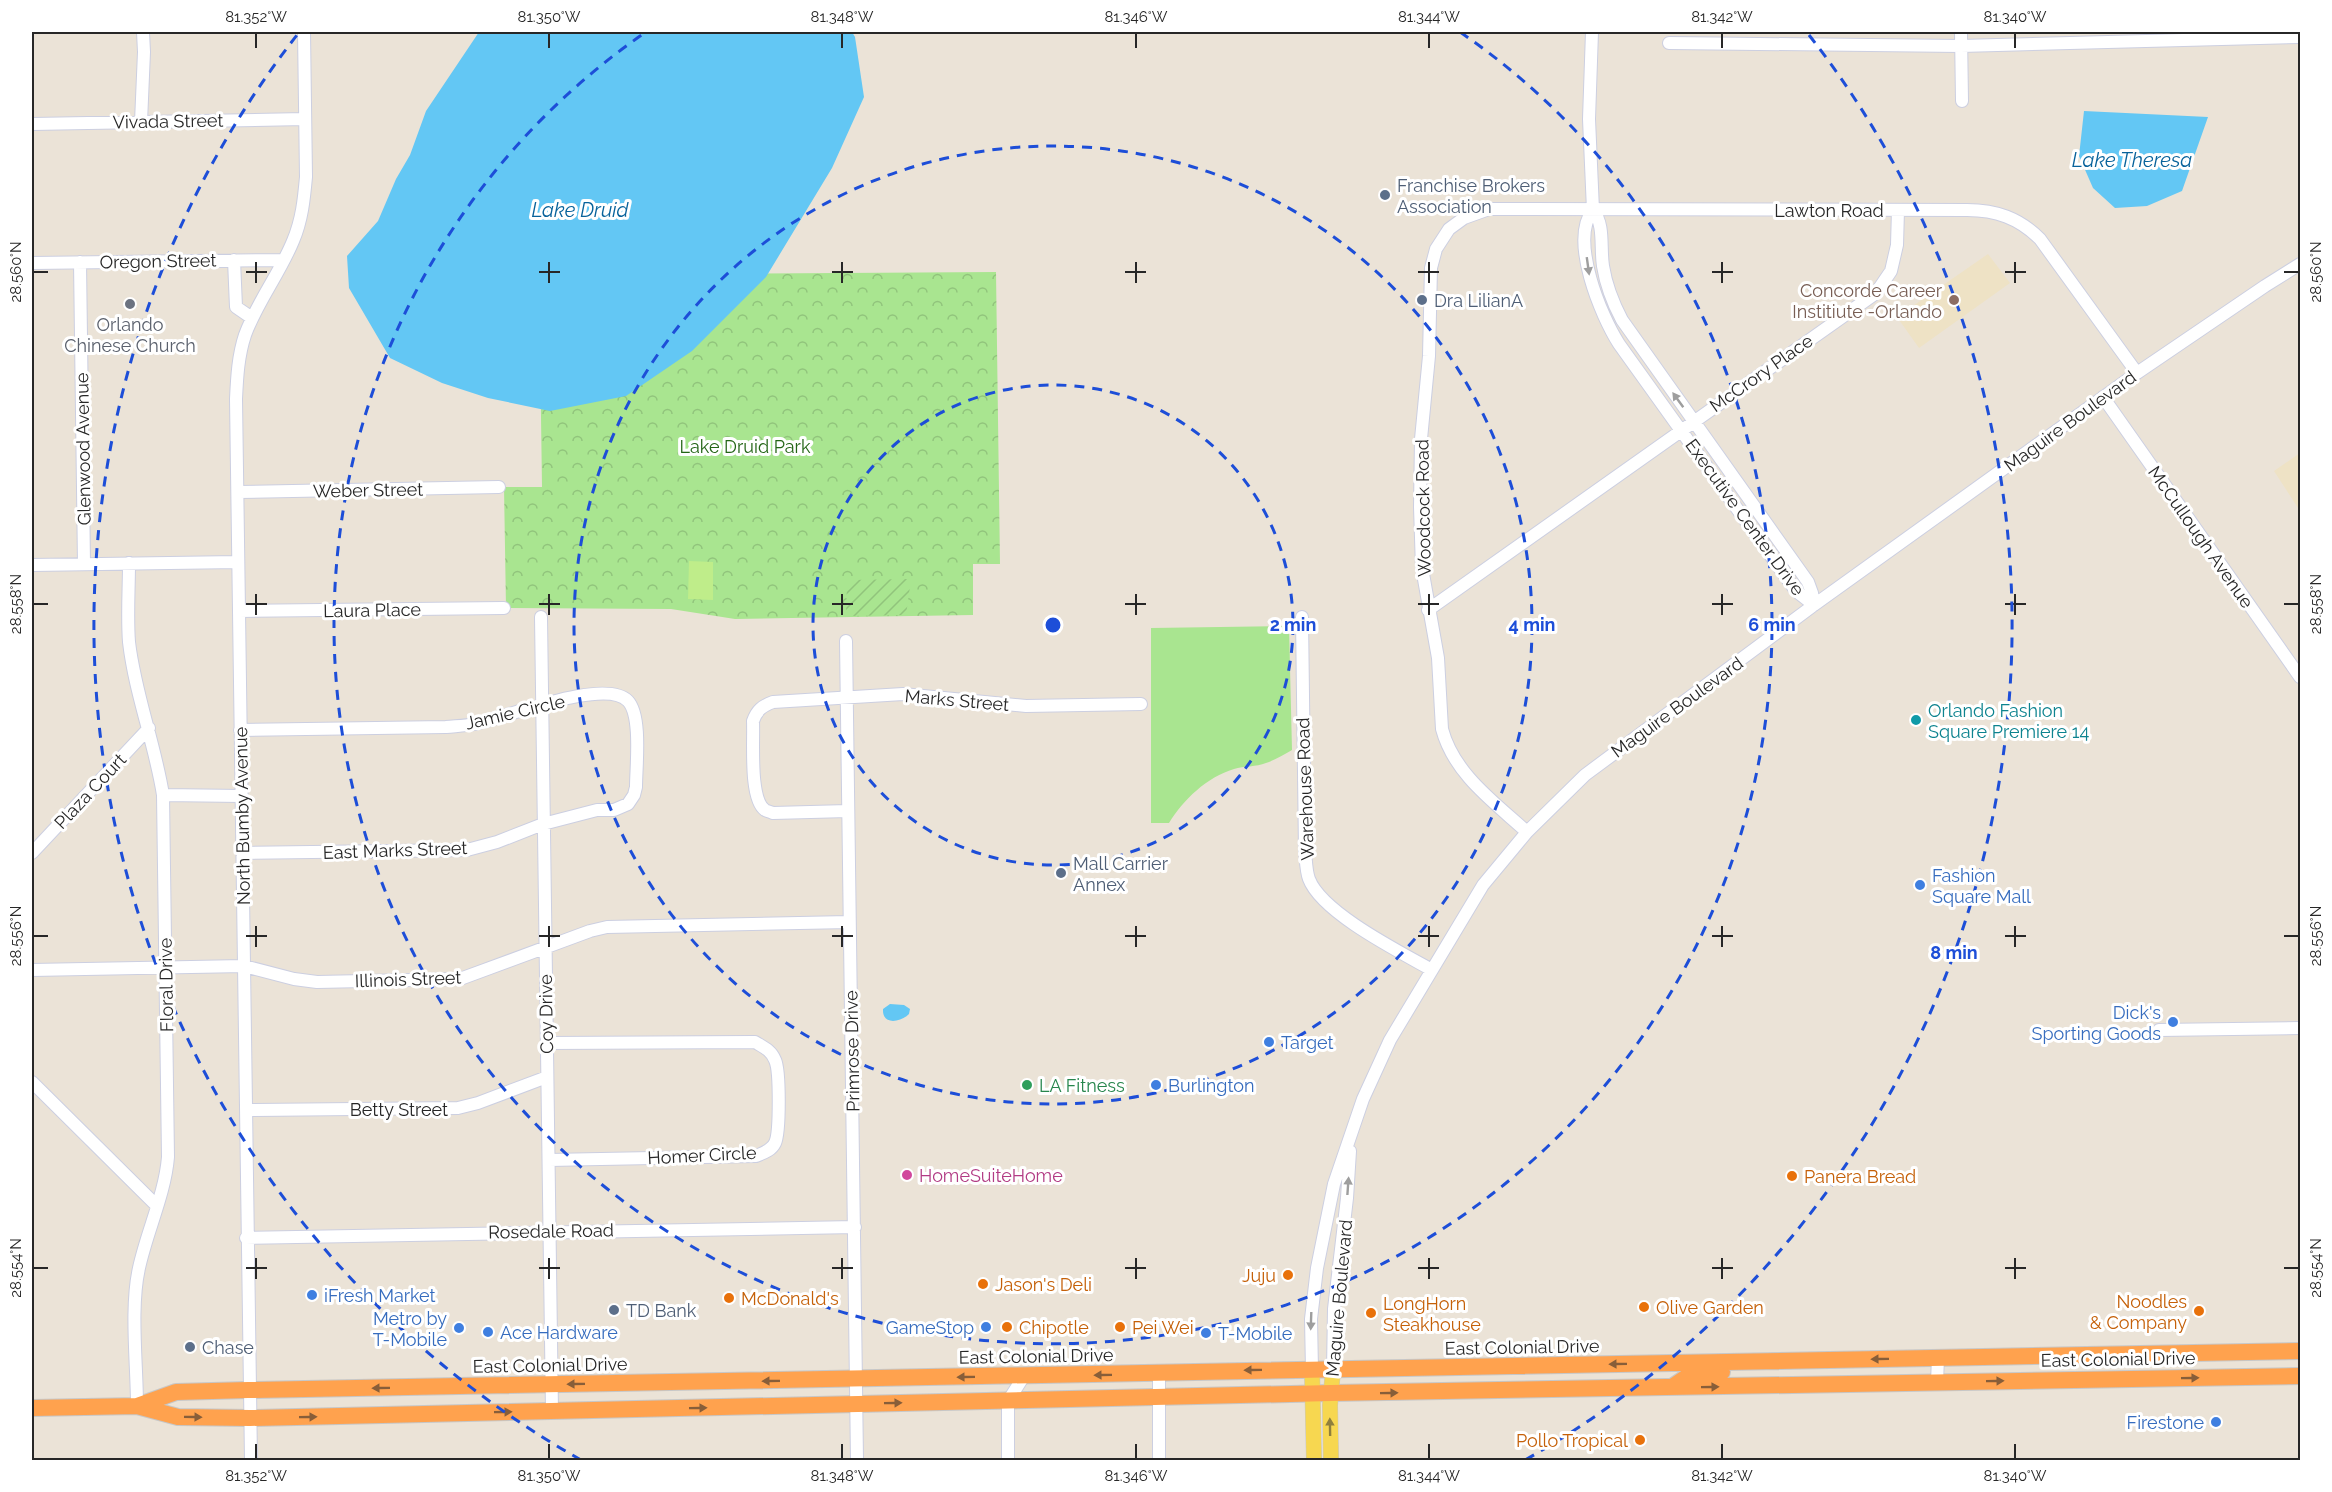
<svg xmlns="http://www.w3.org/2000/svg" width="2332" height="1492" viewBox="0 0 2332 1492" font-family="Raleway,sans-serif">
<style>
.education{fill:#eee2c5}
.grass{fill:#a9e590}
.park{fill:url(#park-crowns)}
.garden{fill:url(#garden-furrows)}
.pitch{fill:#bfed8a}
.water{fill:#63c7f4}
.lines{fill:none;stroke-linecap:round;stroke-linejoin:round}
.minor-casing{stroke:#cccfe1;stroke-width:14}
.major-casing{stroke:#c7c7c7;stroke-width:16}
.highway-casing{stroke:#c7c7c7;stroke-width:18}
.minor{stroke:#fff;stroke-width:12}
.major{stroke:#f7d750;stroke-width:15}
.highway{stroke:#ffa24e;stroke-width:16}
.oneway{fill:#9e9e9e}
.oneway2{fill:#885e39}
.oneway3{fill:#8f7f3c}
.ticks{fill:none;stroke:#272727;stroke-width:2}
.ring{fill:none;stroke:#1d4ed8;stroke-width:3;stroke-dasharray:10 8}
.service-dot{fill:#5c6f8a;stroke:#fff;stroke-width:2}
.education-dot{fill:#8d6e63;stroke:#fff;stroke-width:2}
.worship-dot{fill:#6b7280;stroke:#fff;stroke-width:2}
.culture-dot{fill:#0f9aa8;stroke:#fff;stroke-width:2}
.shop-dot{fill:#3f7fe0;stroke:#fff;stroke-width:2}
.leisure-dot{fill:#2e9e5b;stroke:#fff;stroke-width:2}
.hotel-dot{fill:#d1479c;stroke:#fff;stroke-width:2}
.food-dot{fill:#e8710a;stroke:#fff;stroke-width:2}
.labels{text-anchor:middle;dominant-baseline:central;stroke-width:6;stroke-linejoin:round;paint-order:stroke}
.street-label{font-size:18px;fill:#272727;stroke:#fff}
.service-label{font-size:18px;fill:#4e5e75;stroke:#fff;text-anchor:start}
.education-label{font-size:18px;fill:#785e54;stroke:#fff;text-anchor:end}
.worship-label{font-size:18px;fill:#5b616d;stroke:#fff}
.park-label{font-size:18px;fill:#236515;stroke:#fff}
.culture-label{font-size:18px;fill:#0d838f;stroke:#fff;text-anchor:start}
.shop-label{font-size:18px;fill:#366cbe;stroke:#fff;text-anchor:start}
.leisure-label{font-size:18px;fill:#27864d;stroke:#fff;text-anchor:start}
.hotel-label{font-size:18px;fill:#b23c85;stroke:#fff;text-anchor:start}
.food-label{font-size:18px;fill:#c56008;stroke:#fff;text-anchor:start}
.water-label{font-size:20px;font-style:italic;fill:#07629b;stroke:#fff}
.centre{fill:#1d4ed8;stroke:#fff;stroke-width:3}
.ring-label{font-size:18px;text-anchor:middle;font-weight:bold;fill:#1d4ed8;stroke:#fff;stroke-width:6;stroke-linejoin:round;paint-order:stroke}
.neatline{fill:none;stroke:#272727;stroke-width:2}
.ticks-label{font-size:15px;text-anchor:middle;fill:#272727}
</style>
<defs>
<pattern id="park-crowns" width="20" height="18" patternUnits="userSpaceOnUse" patternTransform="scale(1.5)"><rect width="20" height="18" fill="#a9e590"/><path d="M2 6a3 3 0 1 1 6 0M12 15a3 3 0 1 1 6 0" fill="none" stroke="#91c47c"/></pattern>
<pattern id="garden-furrows" width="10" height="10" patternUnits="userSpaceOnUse" patternTransform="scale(1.5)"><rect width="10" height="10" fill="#a9e590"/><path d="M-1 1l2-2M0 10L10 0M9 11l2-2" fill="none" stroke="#91c47c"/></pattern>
</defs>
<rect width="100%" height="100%" fill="#ebe3d7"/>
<path class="education" d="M1988 254 2010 283 1919 348 1897 317Z
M2300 453V511L2274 471Z"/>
<path class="grass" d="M1289 626 1292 750C1283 755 1275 760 1266 763 1256 767 1244 766 1234 769 1207 777 1183 800 1169 823H1151V628Z"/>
<path class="park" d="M996 272 1000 564H973V615L735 619 671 609 506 608 504 487H542L539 275Z"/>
<path class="garden" d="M911 579 906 615 846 616 847 580Z"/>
<path class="pitch" d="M689 561 713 562V600L688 599Z"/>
<path class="water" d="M479 32H852L855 37 864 97 832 168 766 277 692 351 626 396 550 411 488 398 442 383 390 358 349 288 347 256 378 221 396 179 410 155 426 111Z
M2084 111 2208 117 2182 191 2147 206 2115 208 2093 188 2079 156Z
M890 1004 904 1005 910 1009 909 1014C901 1022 882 1026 883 1009Z"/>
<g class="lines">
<g class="minor-casing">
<path id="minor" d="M1592 32 1589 119 1593 210C1569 240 1601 316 1619 344L1796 591 1814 605
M1961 32 1962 101
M1669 43 1961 46 2300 37
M141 122 144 52 143 32
M32 124 305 119
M1593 210C1605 225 1600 247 1603 266 1606 285 1613 303 1622 320L1808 582 1812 593 1814 605
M234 260 236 307 252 318
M80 262 84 564
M32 263 284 260
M2103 397 2300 677
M238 492 499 487
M129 563C129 589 127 616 129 642 135 694 155 744 163 795L168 1157C165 1194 147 1231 139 1268 130 1308 137 1364 137 1406
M32 565 238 562
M1428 610 1876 293 1891 271 1897 245 1898 210
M239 611 504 608
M541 617 552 1411
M1302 617 1305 851C1306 860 1306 871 1309 879 1322 913 1400 952 1432 970
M846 641 857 1460
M240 730 446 727C455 726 465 726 474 724 505 718 605 677 628 701 642 716 636 767 636 787L634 795 628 804 614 810H597L543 824 497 842 467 850 242 853
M163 795 242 796
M848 811 773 813C770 812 767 811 765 810 749 799 754 740 753 721 757 710 762 706 773 702L903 694 1026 706 1141 704
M1527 832C1494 802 1454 774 1442 729L1438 658 1422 568 1420 507 1421 439 1429 356 1431 268 1436 249 1449 229 1464 218 1489 209 1967 210C1996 210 2019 218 2040 239L2137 373
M32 853 149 728
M32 970 244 966 294 979 317 982 460 979 590 931 607 927 849 922
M2159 1030 2300 1028
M547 1043 755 1042C763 1047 771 1050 775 1060 780 1070 780 1133 775 1143 771 1151 763 1153 756 1156L549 1160
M32 1082 156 1205
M246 1110 458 1108 478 1103 547 1077
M246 1238 855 1227
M1312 1370 1311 1319 1317 1268 1334 1184 1363 1099 1390 1040 1483 885 1527 832 1585 775 1814 605 2137 373 2265 286 2300 264
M1333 1370 1334 1309 1347 1198 1350 1151
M1159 1374V1460
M1937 1382 1938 1358
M251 1460 236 399C237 378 238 356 245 335 257 302 280 273 293 241 302 220 304 199 306 177L304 32
M1008 1460V1401L1024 1376"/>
</g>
<g class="major-casing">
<path id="major" d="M1312 1370 1314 1460
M1331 1460 1330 1405 1333 1370"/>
</g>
<g class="highway-casing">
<path id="highway" d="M1672 1387 1691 1374 1722 1372
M137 1406 178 1417 250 1418 1331 1393 2300 1376
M32 1408 137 1406 176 1392 248 1390 2300 1351"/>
</g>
<use href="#minor" class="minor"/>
<use href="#major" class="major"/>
<use href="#highway" class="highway"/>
</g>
<defs><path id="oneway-solid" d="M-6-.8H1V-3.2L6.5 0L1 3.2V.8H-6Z" transform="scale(1.5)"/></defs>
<g class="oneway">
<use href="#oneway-solid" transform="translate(1588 266) rotate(82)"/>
<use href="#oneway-solid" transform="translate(1678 400) rotate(-126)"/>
<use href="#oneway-solid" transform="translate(1348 1186) rotate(-86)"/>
<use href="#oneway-solid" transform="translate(1311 1321) rotate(92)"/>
</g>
<g class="oneway2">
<use href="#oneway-solid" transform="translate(1880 1359) rotate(179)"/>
<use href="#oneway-solid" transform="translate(1618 1364) rotate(179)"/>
<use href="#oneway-solid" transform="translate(1253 1370) rotate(179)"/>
<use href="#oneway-solid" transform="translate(1103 1375) rotate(179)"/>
<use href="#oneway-solid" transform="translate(966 1377) rotate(179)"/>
<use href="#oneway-solid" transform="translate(2190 1378) rotate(-1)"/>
<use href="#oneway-solid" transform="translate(771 1381) rotate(179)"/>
<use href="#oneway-solid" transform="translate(1995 1381) rotate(-1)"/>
<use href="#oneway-solid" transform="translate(576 1384) rotate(179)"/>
<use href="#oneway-solid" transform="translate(1710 1387) rotate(-1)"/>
<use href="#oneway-solid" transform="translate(381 1388) rotate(179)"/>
<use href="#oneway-solid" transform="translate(1389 1393) rotate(-1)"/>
<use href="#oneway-solid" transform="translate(893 1403) rotate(-1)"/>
<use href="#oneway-solid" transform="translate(698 1408) rotate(-1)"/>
<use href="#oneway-solid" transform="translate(503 1412) rotate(-1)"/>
<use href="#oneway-solid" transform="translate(193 1417) rotate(1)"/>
<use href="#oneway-solid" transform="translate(308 1417) rotate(-1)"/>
</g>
<use class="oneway3" href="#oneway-solid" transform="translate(1330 1427) rotate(-91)"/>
<path class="ticks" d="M256 33V48M549 33V48M842 33V48M1136 33V48M1429 33V48M1722 33V48M2015 33V48M256 262V283M549 262V283M842 262V283M1136 262V283M1429 262V283M1722 262V283M2015 262V283M33 272H48M246 272H267M539 272H560M832 272H853M1125 272H1146M1418 272H1439M1712 272H1733M2005 272H2026M2284 272H2299M256 594V615M549 594V615M842 594V615M1136 594V615M1429 594V615M1722 594V615M2015 594V615M33 604H48M246 604H267M539 604H560M832 604H853M1125 604H1146M1418 604H1439M1712 604H1733M2005 604H2026M2284 604H2299M256 926V947M549 926V947M842 926V947M1136 926V947M1429 926V947M1722 926V947M2015 926V947M33 936H48M246 936H267M539 936H560M832 936H853M1125 936H1146M1418 936H1439M1712 936H1733M2005 936H2026M2284 936H2299M256 1258V1279M549 1258V1279M842 1258V1279M1136 1258V1279M1429 1258V1279M1722 1258V1279M2015 1258V1279M33 1268H48M246 1268H267M539 1268H560M832 1268H853M1125 1268H1146M1418 1268H1439M1712 1268H1733M2005 1268H2026M2284 1268H2299M256 1444V1459M549 1444V1459M842 1444V1459M1136 1444V1459M1429 1444V1459M1722 1444V1459M2015 1444V1459"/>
<g class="ring">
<circle cx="1053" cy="625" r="240"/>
<circle cx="1053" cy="625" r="479"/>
<path d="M1460 32A719 719 0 1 1 646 32"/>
<path d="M581 1460A959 959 0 0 1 297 35M1809 35A959 959 0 0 1 1525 1460"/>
</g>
<g class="service-dot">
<circle cx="1385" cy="195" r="6"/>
<circle cx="1422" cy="300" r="6"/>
<circle cx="1061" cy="873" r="6"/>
<circle cx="614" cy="1310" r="6"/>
<circle cx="190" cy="1347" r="6"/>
</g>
<circle class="education-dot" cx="1954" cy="300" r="6"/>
<circle class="worship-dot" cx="130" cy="304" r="6"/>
<circle class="culture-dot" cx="1916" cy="720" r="6"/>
<g class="shop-dot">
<circle cx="1920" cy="885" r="6"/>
<circle cx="2173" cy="1022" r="6"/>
<circle cx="1269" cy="1042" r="6"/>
<circle cx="1156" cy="1085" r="6"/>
<circle cx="312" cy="1295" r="6"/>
<circle cx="986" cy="1327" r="6"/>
<circle cx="459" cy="1328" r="6"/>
<circle cx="488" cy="1332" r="6"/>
<circle cx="1206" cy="1333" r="6"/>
<circle cx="2216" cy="1422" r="6"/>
</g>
<circle class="leisure-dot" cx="1027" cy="1085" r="6"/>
<circle class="hotel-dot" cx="907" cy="1175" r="6"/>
<g class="food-dot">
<circle cx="1792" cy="1176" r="6"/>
<circle cx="1288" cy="1275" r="6"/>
<circle cx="983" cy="1284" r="6"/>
<circle cx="729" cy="1298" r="6"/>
<circle cx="1644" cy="1307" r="6"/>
<circle cx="2199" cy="1311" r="6"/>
<circle cx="1371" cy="1313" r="6"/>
<circle cx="1007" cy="1327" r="6"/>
<circle cx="1120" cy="1327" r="6"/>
<circle cx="1640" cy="1440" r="6"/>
</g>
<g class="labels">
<g class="street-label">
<text transform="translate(168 121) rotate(-1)">Vivada Street</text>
<text x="1829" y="210">Lawton Road</text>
<text transform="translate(158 261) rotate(-1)">Oregon Street</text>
<text transform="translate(1761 373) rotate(-35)">McCrory Place</text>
<text transform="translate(2070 421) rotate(-36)">Maguire Boulevard</text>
<text transform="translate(83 449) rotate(-91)">Glenwood Avenue</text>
<text transform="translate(368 490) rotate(-1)">Weber Street</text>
<text transform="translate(1423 508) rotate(-91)">Woodcock Road</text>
<text transform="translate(1745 517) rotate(54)">Executive Center Drive</text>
<text transform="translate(2201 537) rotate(55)">McCullough Avenue</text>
<text transform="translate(372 610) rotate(-1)">Laura Place</text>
<text transform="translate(957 700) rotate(5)">Marks Street</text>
<text transform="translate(1677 707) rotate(-36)">Maguire Boulevard</text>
<text transform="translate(515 712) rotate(-13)">Jamie Circle</text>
<text transform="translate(1305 789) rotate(-92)">Warehouse Road</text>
<text transform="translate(90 791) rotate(-47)">Plaza Court</text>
<text transform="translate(242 816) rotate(-91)">North Bumby Avenue</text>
<text transform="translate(395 850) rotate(-2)">East Marks Street</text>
<text transform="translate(408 979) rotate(-2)">Illinois Street</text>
<text transform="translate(166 985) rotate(-91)">Floral Drive</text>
<text transform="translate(546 1014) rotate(-91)">Coy Drive</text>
<text transform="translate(852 1051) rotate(-91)">Primrose Drive</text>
<text x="399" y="1109">Betty Street</text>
<text transform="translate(702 1155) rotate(-3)">Homer Circle</text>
<text transform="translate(551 1231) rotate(-1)">Rosedale Road</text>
<text transform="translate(1339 1298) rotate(-85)">Maguire Boulevard</text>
<text transform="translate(1522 1347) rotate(-1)">East Colonial Drive</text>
<text transform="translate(1036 1356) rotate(-1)">East Colonial Drive</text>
<text transform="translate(2118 1359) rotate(-1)">East Colonial Drive</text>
<text transform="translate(550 1365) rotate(-1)">East Colonial Drive</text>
</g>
<g class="service-label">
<text x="1397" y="185">Franchise Brokers<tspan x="1397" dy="21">Association</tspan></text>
<text x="1434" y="300">Dra LilianA</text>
<text x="1073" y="863">Mall Carrier<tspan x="1073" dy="21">Annex</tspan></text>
<text x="626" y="1310">TD Bank</text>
<text x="202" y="1347">Chase</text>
</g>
<g class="education-label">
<text x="1942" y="290">Concorde Career<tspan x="1942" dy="21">Institiute -Orlando</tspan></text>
</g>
<g class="worship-label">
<text x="130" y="324">Orlando<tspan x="130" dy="21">Chinese Church</tspan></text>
</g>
<g class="park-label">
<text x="745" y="446">Lake Druid Park</text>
</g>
<g class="culture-label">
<text x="1928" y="710">Orlando Fashion<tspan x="1928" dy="21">Square Premiere 14</tspan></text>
</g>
<g class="shop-label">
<text x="1932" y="875">Fashion<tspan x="1932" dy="21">Square Mall</tspan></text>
<text x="2161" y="1012" text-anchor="end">Dick's<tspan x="2161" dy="21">Sporting Goods</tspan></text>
<text x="1281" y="1042">Target</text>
<text x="1168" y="1085">Burlington</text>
<text x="324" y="1295">iFresh Market</text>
<text x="447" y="1318" text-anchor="end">Metro by<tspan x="447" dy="21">T-Mobile</tspan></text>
<text x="974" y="1327" text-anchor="end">GameStop</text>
<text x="500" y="1332">Ace Hardware</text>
<text x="1218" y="1333">T-Mobile</text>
<text x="2204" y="1422" text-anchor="end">Firestone</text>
</g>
<g class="leisure-label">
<text x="1039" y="1085">LA Fitness</text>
</g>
<g class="hotel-label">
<text x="919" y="1175">HomeSuiteHome</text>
</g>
<g class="food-label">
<text x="1804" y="1176">Panera Bread</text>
<text x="1276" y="1275" text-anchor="end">Juju</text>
<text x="995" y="1284">Jason's Deli</text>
<text x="741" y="1298">McDonald's</text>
<text x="2187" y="1301" text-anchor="end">Noodles<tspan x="2187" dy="21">&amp; Company</tspan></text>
<text x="1383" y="1303">LongHorn<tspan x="1383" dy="21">Steakhouse</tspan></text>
<text x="1656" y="1307">Olive Garden</text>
<text x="1019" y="1327">Chipotle</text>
<text x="1132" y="1327">Pei Wei</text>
<text x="1628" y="1440" text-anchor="end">Pollo Tropical</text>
</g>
<g class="water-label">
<text x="2132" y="160">Lake Theresa</text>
<text x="580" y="210">Lake Druid</text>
</g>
</g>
<circle cx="1053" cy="625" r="9" class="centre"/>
<g class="ring-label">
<text x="1293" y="631">2 min</text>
<text x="1532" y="631">4 min</text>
<text x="1772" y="631">6 min</text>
<text x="1954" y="959">8 min</text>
</g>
<rect width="2332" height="1492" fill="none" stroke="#ffffff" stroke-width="66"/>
<rect x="33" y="33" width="2266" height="1426" class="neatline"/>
<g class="ticks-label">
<text x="256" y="22">81.352°W</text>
<text x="549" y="22">81.350°W</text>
<text x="842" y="22">81.348°W</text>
<text x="1136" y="22">81.346°W</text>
<text x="1429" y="22">81.344°W</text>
<text x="1722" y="22">81.342°W</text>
<text x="2015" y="22">81.340°W</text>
<text transform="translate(16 272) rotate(-90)" y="5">28.560°N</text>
<text transform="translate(2316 272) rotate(-90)" y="5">28.560°N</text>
<text transform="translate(16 604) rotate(-90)" y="5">28.558°N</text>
<text transform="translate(2316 604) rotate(-90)" y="5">28.558°N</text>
<text transform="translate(16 936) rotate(-90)" y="5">28.556°N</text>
<text transform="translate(2316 936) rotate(-90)" y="5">28.556°N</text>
<text transform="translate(16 1268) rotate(-90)" y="5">28.554°N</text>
<text transform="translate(2316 1268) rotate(-90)" y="5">28.554°N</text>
<text x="256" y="1481">81.352°W</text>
<text x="549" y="1481">81.350°W</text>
<text x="842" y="1481">81.348°W</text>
<text x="1136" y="1481">81.346°W</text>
<text x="1429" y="1481">81.344°W</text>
<text x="1722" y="1481">81.342°W</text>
<text x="2015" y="1481">81.340°W</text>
</g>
</svg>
